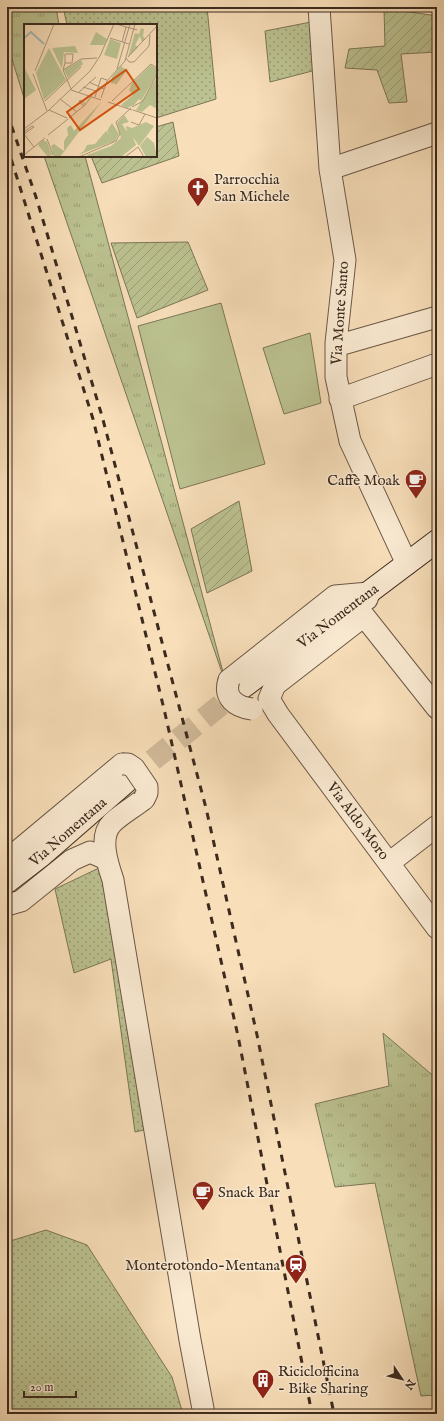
<svg xmlns="http://www.w3.org/2000/svg" width="444" height="1421" viewBox="0 0 444 1421" font-family="'IM FELL English',serif">
<style>
.grass{fill:url(#grass-dots);stroke:#7c7658}
.park{fill:url(#park-tufts);stroke:#7c7658}
.garden{fill:url(#garden-furrows);stroke:#7c7658}
.pitch{fill:#bcc291;stroke:#7c7658}
.lines{fill:none;stroke-linecap:round;stroke-linejoin:round}
.secondary-tunnel{stroke:#d2bb9b;stroke-width:22;stroke-dasharray:22 11;stroke-linecap:butt}
.minor-casing{stroke:#6b5745;stroke-width:23}
.secondary-casing{stroke:#3c2a1e;stroke-width:24}
.minor{stroke:#faead2;stroke-width:21}
.secondary{stroke:#faead2;stroke-width:22}
.rail{stroke:#3c2a1e;stroke-width:3;stroke-dasharray:7 7;stroke-linecap:butt}
.minor-bridge-casing{stroke:#6b5745;stroke-width:23;stroke-linecap:butt}
.minor-bridge{stroke:#faead2;stroke-width:21}
.labels{text-anchor:middle;dominant-baseline:central;stroke-width:3;stroke-linejoin:round;paint-order:stroke}
.poi-label{font-size:15px;fill:#3c2a1e;stroke:#faead2;text-anchor:start}
.street-label{font-size:15px;fill:#3c2a1e;stroke:#faead2}
.inset-river{fill:none;stroke:#a2baba;stroke-width:2}
.inset-road{fill:none;stroke:#ad977c;stroke-width:1}
.view{fill:#d7540e;fill-opacity:0.15;stroke:#d7540e;stroke-width:2}
.inset-edge{fill:none;stroke:#3c2a1e;stroke-width:2}
</style>
<defs>
<pattern id="grass-dots" width="8" height="8" patternUnits="userSpaceOnUse"><rect width="8" height="8" fill="#bcc291"/><path d="M2 2h.1M6 6h.1" fill="none" stroke="#9a9e76" stroke-width="1.8" stroke-linecap="round"/></pattern>
<pattern id="park-tufts" width="24" height="20" patternUnits="userSpaceOnUse"><rect width="24" height="20" fill="#bcc291"/><path d="M3 7l-1-3M5 7V3M7 7l1-3M15 17l-1-3M17 17v-4M19 17l1-3" fill="none" stroke="#9a9e76"/></pattern>
<pattern id="garden-furrows" width="10" height="10" patternUnits="userSpaceOnUse"><rect width="10" height="10" fill="#bcc291"/><path d="M-1 1l2-2M0 10L10 0M9 11l2-2" fill="none" stroke="#9a9e76"/></pattern>
</defs>
<rect width="100%" height="100%" fill="#f8dfba"/>
<filter id="stains"><feTurbulence type="fractalNoise" baseFrequency=".005" numOctaves="4"/><feColorMatrix values="0 0 0 0 .2 0 0 0 0 .09 0 0 0 0 .02 0 0 0 .5 -.17"/></filter>
<radialGradient id="worn" r=".72"><stop offset=".6" stop-color="#630" stop-opacity="0"/><stop offset="1" stop-color="#630" stop-opacity=".3"/></radialGradient>
<path class="grass" d="M108 7H207L216 99 156 118V25H67L64 11Z
M311 22 316 70 270 82 265 31Z
M101 867 148 1129 135 1132 111 959 74 973 55 889Z
M46 1230 87 1245 172 1377 183 1414H7V1242Z"/>
<path class="park" d="M7 7H56L59 25H25V101L7 43Z
M44 156H85L227 687Z
M383 1033 437 1079V1400L436 1395 421 1396 375 1183 335 1187 315 1104 389 1086Z"/>
<path class="garden" d="M384 9H390L437 16V52L401 54 407 102 389 103 377 70 345 68 349 49 385 46Z
M173 122 179 156 102 183 91 156H156V127Z
M188 242 208 290 137 318 111 243Z
M239 501 252 571 207 593 191 529Z"/>
<path class="pitch" d="M221 303 265 464 180 489 138 326Z
M310 333 321 403 284 414 263 348Z"/>
<g class="lines">
<path class="secondary-tunnel" d="M127 781 239 690"/>
<g class="minor-casing">
<path id="minor" d="M319 7 330 169 345 260 336 343V377L350 441 407 564
M330 169 437 133
M336 346 437 317
M340 399 437 364
M364 616 275 685 269 699 278 714 437 928
M364 616 437 708
M229 680 335 596 369 593 367 599
M144 799C134 807 121 814 112 823 98 837 108 865 113 880L190 1340 204 1414
M7 860 122 764
M389 863 437 826
M7 905 21 901 72 860 90 852 106 859"/>
</g>
<g class="secondary-casing">
<path id="secondary" d="M239 690 437 541
M7 882 42 855 127 781"/>
</g>
<use href="#minor" class="minor"/>
<use href="#secondary" class="secondary"/>
<path class="rail" d="M7 113 36 197 102 416 206 808 257 1035 334 1414
M7 146 93 419 164 709 238 1036 312 1414"/>
<g class="minor-bridge-casing">
<path id="minor-bridge" d="M229 680C223 698 236 707 252 709
M122 764H128L134 768 147 787V793L144 799"/>
</g>
<use href="#minor-bridge" class="minor-bridge"/>
</g>
<defs>
<g id="church-pin" transform="scale(1.15)"><path d="M0 17L-7.5 6A9.5 9.5 0 1 1 7.5 6Z" fill="#8f2418" stroke="#faead2"/><path d="M-1.2-6h2.4v3.5h3.3v2.4h-3.3V6h-2.4V-.1h-3.3v-2.4h3.3Z" fill="#fff"/></g>
<g id="cafe-pin" transform="scale(1.15)"><path d="M0 17L-7.5 6A9.5 9.5 0 1 1 7.5 6Z" fill="#8f2418" stroke="#faead2"/><path d="M-5.5-4.5H6V0H3Q3 3.5 0 3.5H-2.5Q-5.5 3.5-5.5 0ZM3-3.2v2h1.7v-2ZM-6 4.5H4V6H-6Z" fill="#fff"/></g>
<g id="station-pin" transform="scale(1.15)"><path d="M0 17L-7.5 6A9.5 9.5 0 1 1 7.5 6Z" fill="#8f2418" stroke="#faead2"/><path d="M-3-6H3Q5-6 5-4V2Q5 4 3 4L4.5 6H3L1.5 4h-3L-3 6H-4.5L-3 4Q-5 4-5 2V-4Q-5-6-3-6ZM-3.5-4v3h7v-3ZM-3.5 1v1.5H-2V1ZM2 1v1.5H3.5V1Z" fill="#fff"/></g>
<g id="building-pin" transform="scale(1.15)"><path d="M0 17L-7.5 6A9.5 9.5 0 1 1 7.5 6Z" fill="#8f2418" stroke="#faead2"/><path d="M-4-6H4V6H1V3H-1V6H-4ZM-2.5-4.3h1.7v1.8h-1.7ZM.8-4.3h1.7v1.8H.8ZM-2.5-1h1.7V.8h-1.7ZM.8-1h1.7V.8H.8Z" fill="#fff"/></g>
</defs>
<g fill-rule="evenodd">
<use href="#church-pin" x="198" y="188"/>
<use href="#cafe-pin" x="416" y="480"/>
<use href="#cafe-pin" x="203" y="1192"/>
<use href="#station-pin" x="296" y="1265"/>
<use href="#building-pin" x="263" y="1380"/>
</g>
<g class="labels">
<g class="poi-label">
<text x="214" y="179">Parrocchia<tspan x="214" dy="17">San Michele</tspan></text>
<text x="400" y="480" text-anchor="end">Caffè Moak</text>
<text x="218" y="1192">Snack Bar</text>
<text x="280" y="1265" text-anchor="end">Monterotondo-Mentana</text>
<text x="278" y="1371">Riciclofficina<tspan x="278" dy="17">- Bike Sharing</tspan></text>
</g>
<g class="street-label">
<text transform="translate(340 313) rotate(-86)">Via Monte Santo</text>
<text transform="translate(338 616) rotate(-37)">Via Nomentana</text>
<text transform="translate(358 821) rotate(53)">Via Aldo Moro</text>
<text transform="translate(68 832) rotate(-41)">Via Nomentana</text>
</g>
</g>
<g transform="translate(24 24)">
<rect width="133" height="133" fill="#f8dfba"/>
<path d="M72 8 83 15 80 21H66ZM25 24 42 56 20 76 12 49ZM57 36 59 40 44 54 40 46ZM127 41 133 45V50L117 77 115 75 110 81 103 84 97 81 109 71 105 66 108 59ZM0 43 12 66 0 75ZM100 91 105 98 98 100 103 108 102 102 108 104 122 98 130 102 115 122 109 113 112 121 97 133H64L63 131 87 122 97 114 93 99ZM88 99 95 110 91 117 54 131 60 127 63 121 71 120 82 107 86 111 83 107ZM123 113 130 119 133 133H122L116 122ZM19 116 23 118 28 131 24 133 14 121Z" fill="#bcc291"/>
<path d="M133 53V85L126 81 118 88 112 86Z" fill="#bcc291"/>
<path d="M117 4 120 5 119 12 121 15 118 18 116 12 111 21 114 23 104 33 111 9 115 10ZM51 22 54 29 40 28 38 45 28 24ZM97 42 102 46 105 43 92 61 90 59 87 60 88 53ZM78 77 36 133H30L27 122 30 120 40 127V117L44 111 43 104 47 101 50 107Z" fill="#bcc291"/>
<path d="M86 15 97 19 93 35 80 31Z" fill="#bcc291"/>
<path class="inset-river" d="M0 14 7 8 20 20"/>
<path class="inset-road" d="M92 0 113 6M86 14 105 20M98 18 102 3M104 33 133 2M102 34 105 38H110L125 22 126 11M93 45 106 0M39 46 41 39H48L49 30H41V39M11 47 30 0M9 50 23 87M65 58 80 65M59 63 72 67M47 65 39 46 57 35 73 34M47 66 77 76M54 69 72 53M71 73 77 54 83 56M77 74 83 57 101 37 111 0M36 75 53 88M21 77 57 43M88 77 127 40 133 44M84 78 108 86M60 82 55 78 56 76 62 81M108 83 119 77 133 50M25 86 43 94M109 86 133 94M45 94 61 81 67 73M107 98 115 101 121 90M0 105 25 86 66 47 76 32 90 0M0 108 8 102 10 103 0 110M0 110 10 123M24 111 44 95M23 115 29 131M0 131 21 114M55 133 92 117 96 110 92 98 107 84M101 133 114 123 120 133"/>
<path class="view" d="M102 46 115 65 56 106 43 88Z"/>
<rect width="133" height="133" class="inset-edge"/>
</g>
<rect width="444" height="1421" fill="none" stroke="#f8dfba" stroke-width="24"/>
<rect x="8" y="8" width="428" height="1405" fill="none" stroke="#3c2a1e" stroke-width="2"/>
<rect x="12" y="12" width="420" height="1397" fill="none" stroke="#3c2a1e"/>
<g transform="translate(402 1379) rotate(125)" stroke="#faead2" stroke-width="3" paint-order="stroke">
<path d="M0-3L7 15L0 10L-7 15Z" fill="#3c2a1e"/>
<text y="-6" font-size="11" font-weight="bold" text-anchor="middle" fill="#3c2a1e">N</text>
</g>
<path d="M24 1391v6h52v-6" fill="none" stroke="#3c2a1e" stroke-width="2"/>
<text x="30" y="1391" font-size="12" fill="#3c2a1e" stroke="#faead2" stroke-width="3" paint-order="stroke">20 m</text>
<rect width="100%" height="100%" filter="url(#stains)"/>
<rect width="100%" height="100%" fill="url(#worn)"/>
</svg>
